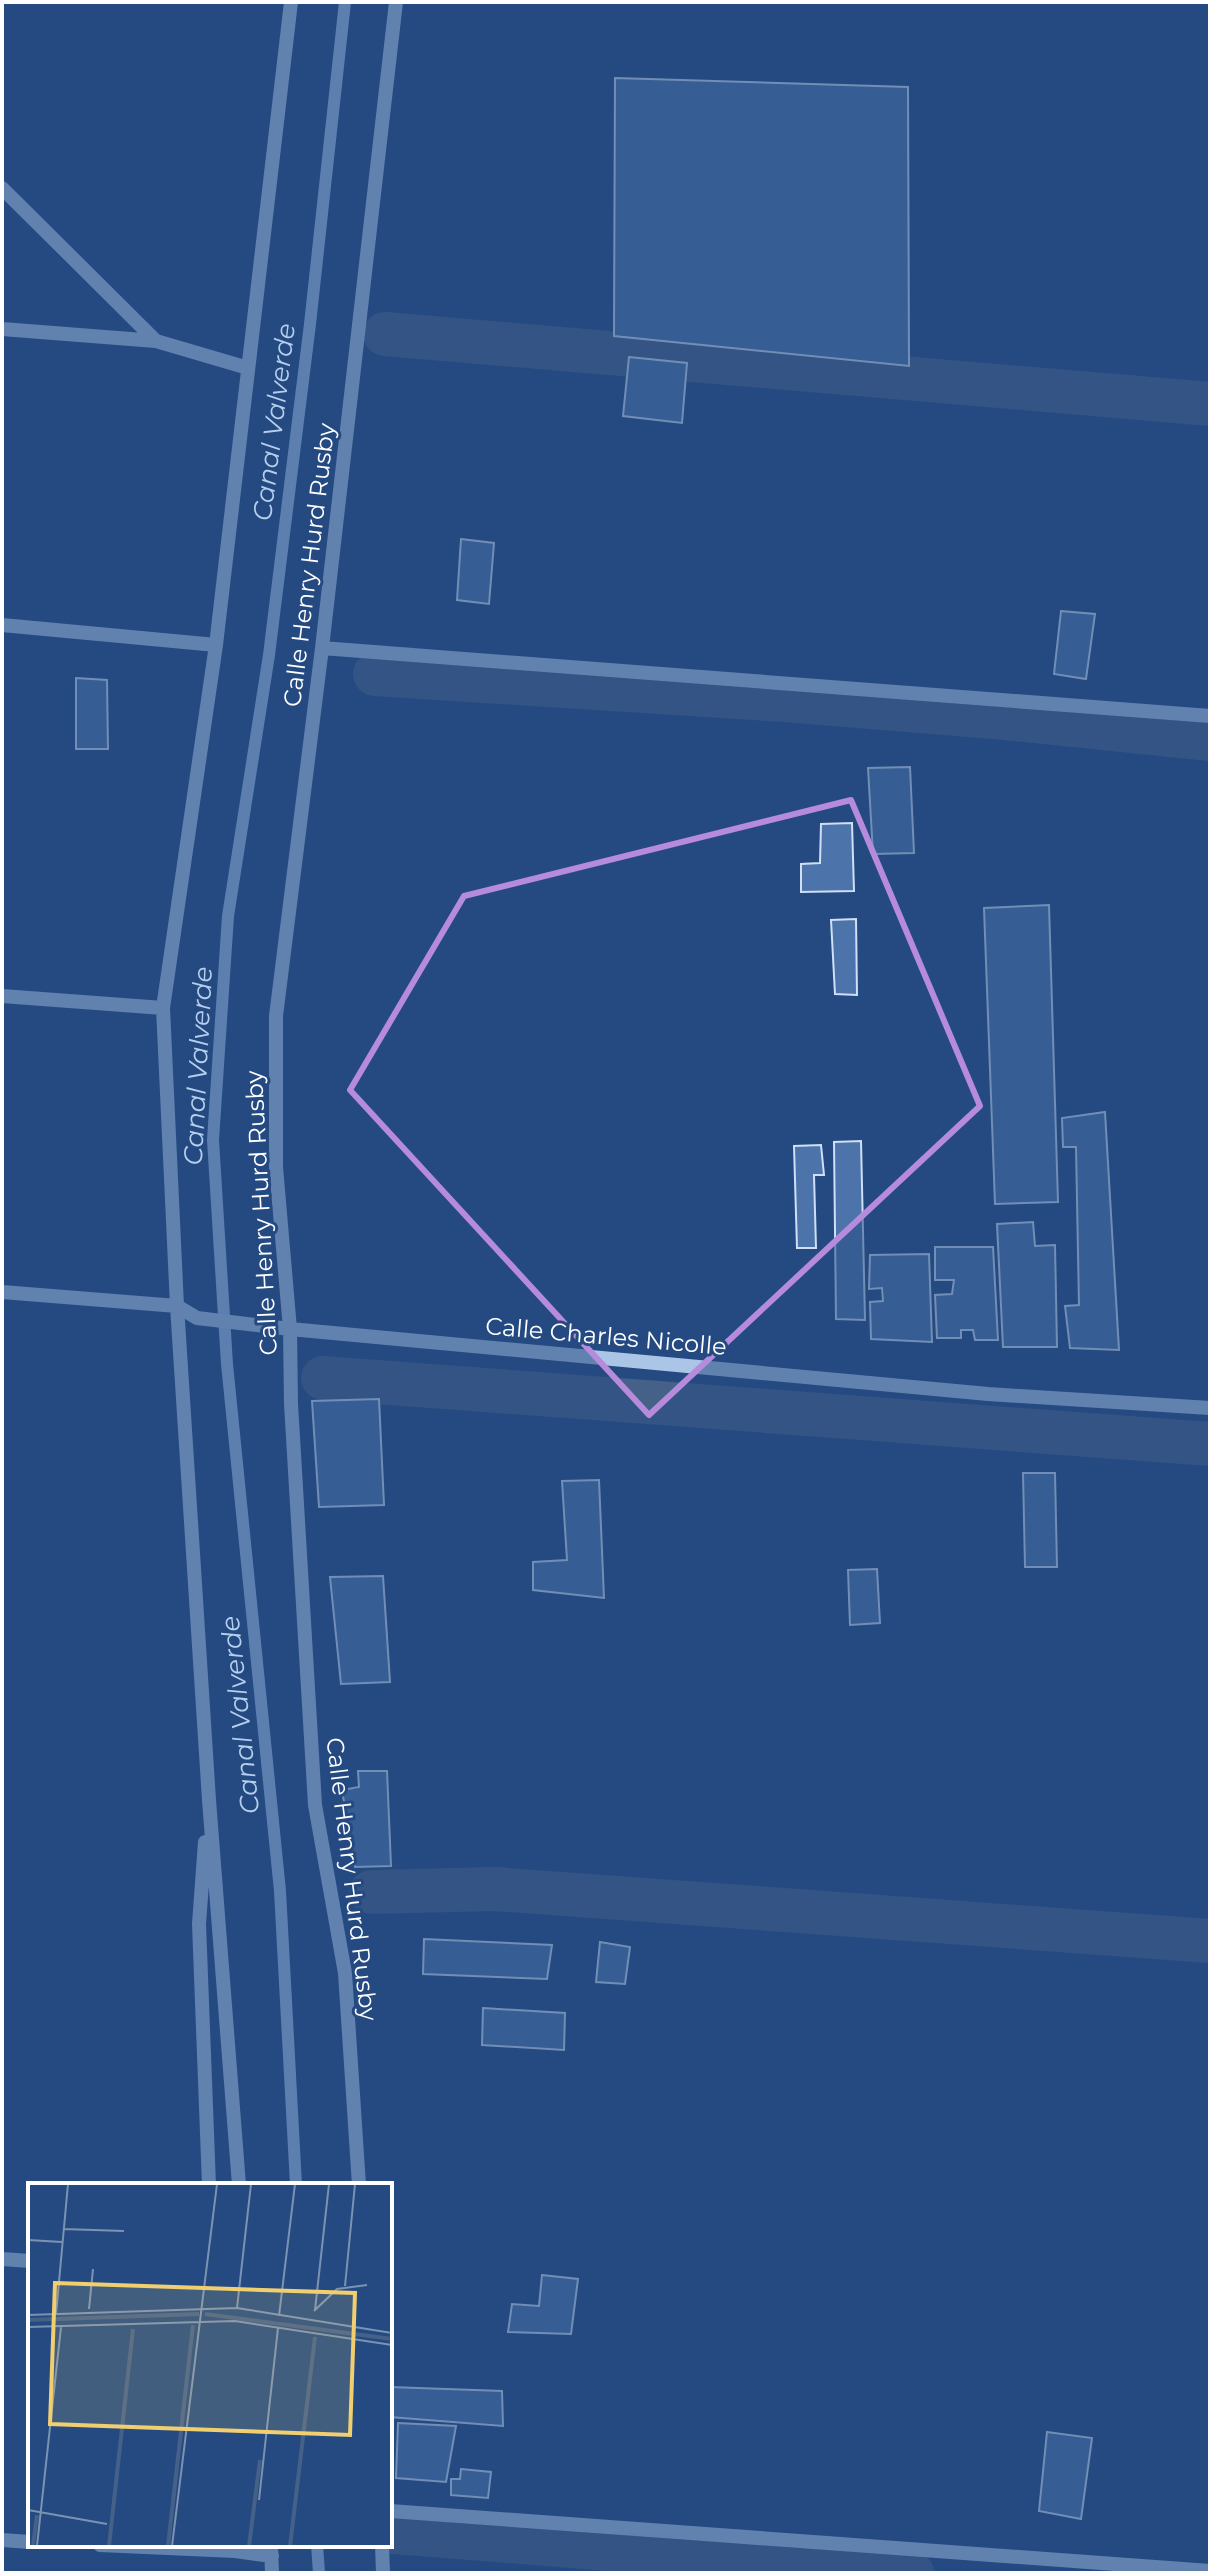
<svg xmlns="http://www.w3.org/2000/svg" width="1212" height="2575" viewBox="0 0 1212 2575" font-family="Montserrat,sans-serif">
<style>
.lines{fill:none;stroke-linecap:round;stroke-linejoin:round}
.stream{stroke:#a0bfe8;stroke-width:12}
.canal{stroke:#456188;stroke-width:44}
.building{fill:#4c73aa;stroke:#cfdff5;stroke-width:2}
.minor{stroke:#abc5e7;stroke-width:14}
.marked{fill:none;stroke:#b68bdc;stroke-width:6;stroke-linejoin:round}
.labels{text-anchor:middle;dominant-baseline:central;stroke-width:6;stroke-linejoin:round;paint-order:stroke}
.street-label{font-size:24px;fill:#fff;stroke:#244a81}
.water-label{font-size:26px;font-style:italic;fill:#b7cfee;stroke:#244a81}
.inset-river{fill:none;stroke:#456188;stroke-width:4}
.inset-road{fill:none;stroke:#7c92b3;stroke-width:2}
.view{fill:#f1cf6f;fill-opacity:0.15;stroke:#f1cf6f;stroke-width:4}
.inset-edge{fill:none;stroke:#fff;stroke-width:4}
</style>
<rect width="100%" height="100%" fill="#244a81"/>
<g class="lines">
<path class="stream" d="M296 2185 280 1891 227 1364 213 1140 228 916 269 655 310 324 345 2
M317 2545 319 2573"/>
<path class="canal" d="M385 334 1210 404
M375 674 784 700 994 717 1210 739
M323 1378 1210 1444
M371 1892 495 1889 1210 1941
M394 2532 912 2573"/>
</g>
<path class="building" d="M615 78 908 87 909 366 614 336Z
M629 357 687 363 682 423 623 416Z
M461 539 494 543 489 604 457 600Z
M1061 611 1095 614 1086 679 1054 674Z
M76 678 107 680 108 749H76Z
M910 767 914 853 873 854 868 768Z
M852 823 854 891 801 892V864L820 863 821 824Z
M1049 905 1058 1202 995 1204 984 908Z
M856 919 857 995 835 994 831 920Z
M1105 1112 1119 1350 1070 1348 1065 1306 1079 1305 1076 1147H1063L1062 1118Z
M861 1141 865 1320 836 1319 834 1142Z
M821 1145 824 1175H814L816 1248H797L794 1146Z
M1033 1222 1035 1246 1055 1245 1057 1347H1003L997 1224Z
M935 1247H993L998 1340H975L973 1330H961V1338H937L935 1295 952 1294 954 1280H935Z
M929 1254 932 1342 871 1339 870 1302 883 1301 882 1288 869 1289 870 1255Z
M379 1399 384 1505 319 1507 312 1401Z
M1023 1473H1055L1057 1567H1025Z
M599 1480 604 1598 533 1590V1562L567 1560 562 1481Z
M877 1569 880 1623 850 1625 848 1570Z
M383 1576 390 1682 341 1684 330 1577Z
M358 1771H387L391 1866 355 1867 342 1790 359 1787Z
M424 1939 552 1945 547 1979 423 1974Z
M600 1942 630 1947 625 1984 596 1982Z
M483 2008 565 2013 564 2050 482 2045Z
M542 2275 578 2279 571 2334 508 2332 512 2304 539 2306Z
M390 2387 502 2391 503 2426 390 2417Z
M398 2423 456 2426 446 2482 396 2478Z
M1047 2432 1092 2438 1081 2519 1039 2511Z
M461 2469 491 2472 488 2498 451 2495V2479H460Z"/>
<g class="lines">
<path class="minor" d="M2 188 156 341 248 368
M2 329 156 341
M2 625 216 645
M322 648 1210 716
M2 996 163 1008
M2 1292 177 1306 197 1318 290 1329 988 1394 1210 1408
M205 1842 199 1924 209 2185
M239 2185 209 1800 177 1306 163 1008 216 645 291 2
M359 2185 345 1973 315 1805 291 1404 290 1329 276 1167V1016L322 648 396 2
M2 2259 30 2261
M390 2511 1210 2571
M2 2540 30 2542
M100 2545 235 2551 272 2556
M271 2545 272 2573
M382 2545 383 2573"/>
</g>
<path d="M0 0H1212V2575H0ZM851 800 980 1106 649 1415 350 1090 464 896Z" fill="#244a81" fill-opacity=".55" fill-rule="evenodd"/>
<path class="marked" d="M851 800 980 1106 649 1415 350 1090 464 896Z"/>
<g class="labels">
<g class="street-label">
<text transform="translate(309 565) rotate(-83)">Calle Henry Hurd Rusby</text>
<text transform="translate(261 1213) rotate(-93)">Calle Henry Hurd Rusby</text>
<text transform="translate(606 1336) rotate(5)">Calle Charles Nicolle</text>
<text transform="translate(352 1879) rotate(83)">Calle Henry Hurd Rusby</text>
</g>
<g class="water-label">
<text transform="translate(274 422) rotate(-83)">Canal Valverde</text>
<text transform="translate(198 1066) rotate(-87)">Canal Valverde</text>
<text transform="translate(240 1715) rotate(-96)">Canal Valverde</text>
</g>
</g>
<g transform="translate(28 2183)">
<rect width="364" height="364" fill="#244a81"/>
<path class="inset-river" d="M177 131 364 156M0 137 171 131M5 363 9 332M81 363 105 146M140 363 165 142M221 363 232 277M262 363 287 154"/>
<path class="inset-road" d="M35 46 96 48M0 57 34 59M317 103 327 1M209 125 223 1M61 126 65 86M287 127 301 1M286 128 309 106 339 102M28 131 40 1M0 132 209 125 364 150M251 133 267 1M0 144 207 138 364 162M231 317 250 145M0 327 79 341M9 363 33 144M144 363 189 1"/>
<path class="view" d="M27 100 327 110 322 252 22 241Z"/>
<rect width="364" height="364" class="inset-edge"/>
</g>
<rect width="1212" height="2575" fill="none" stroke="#ffffff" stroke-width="8"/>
</svg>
